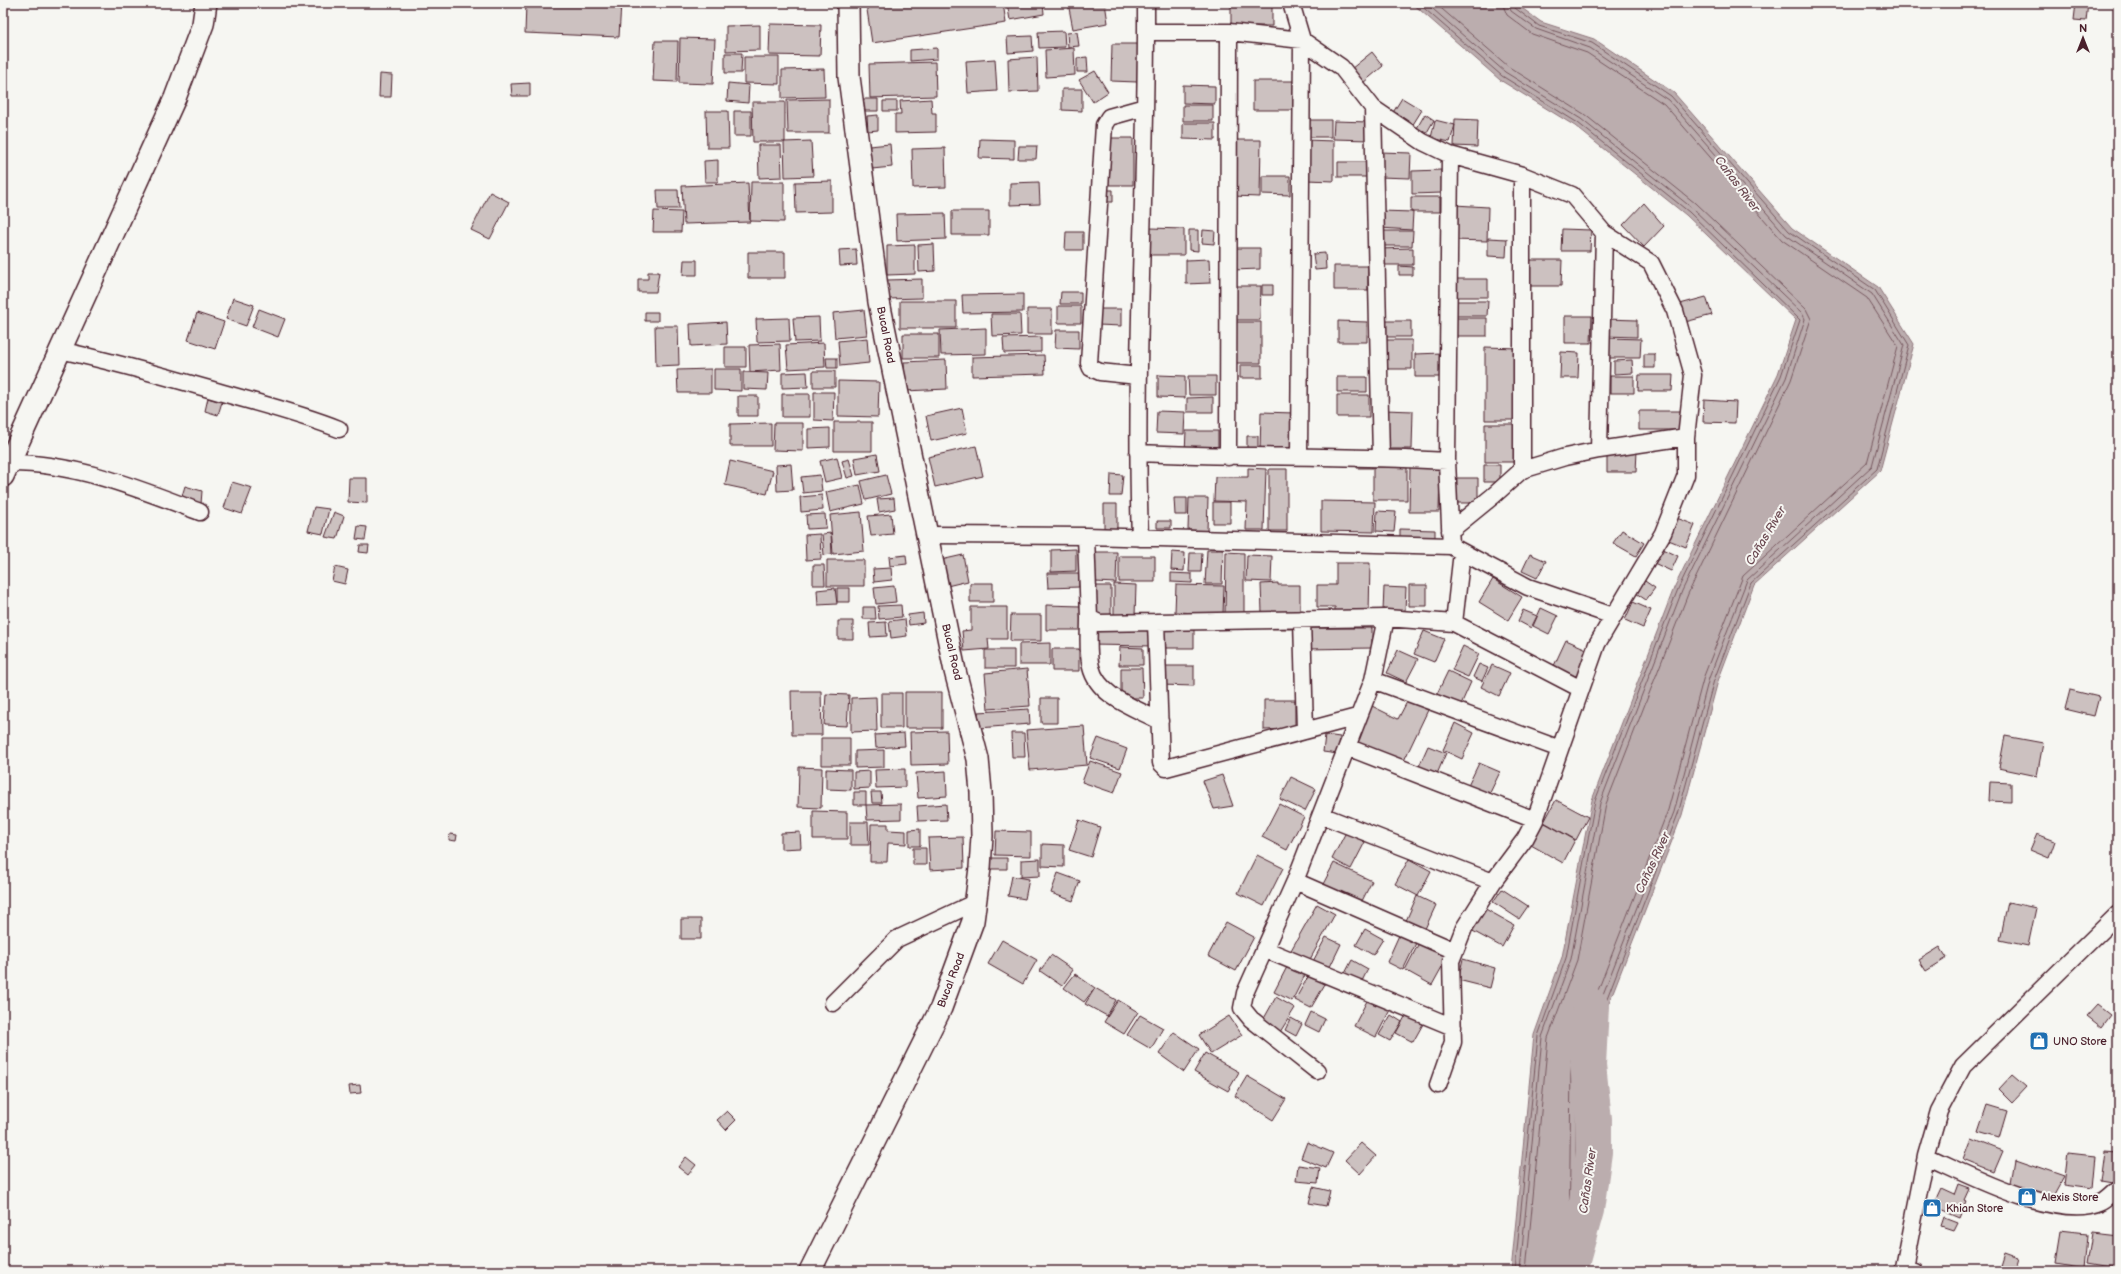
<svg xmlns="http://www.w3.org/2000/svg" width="2121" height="1274" viewBox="0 0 2121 1274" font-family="'Balsamiq Sans',sans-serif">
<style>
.water{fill:#bbadae;stroke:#8e747a}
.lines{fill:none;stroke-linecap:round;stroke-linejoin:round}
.shore{stroke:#77585f;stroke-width:1}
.river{stroke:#bbadae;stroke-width:36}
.building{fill:#ccc1c0;stroke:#4a1f2b}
.minor-casing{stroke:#4a1f2b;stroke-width:19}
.tertiary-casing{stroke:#4a1f2b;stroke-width:24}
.minor{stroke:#f6f6f2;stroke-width:16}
.tertiary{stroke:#f6f6f2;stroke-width:21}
.labels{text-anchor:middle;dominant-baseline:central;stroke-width:4;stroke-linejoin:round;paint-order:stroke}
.street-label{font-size:11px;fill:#4a1f2b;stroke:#f6f6f2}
.poi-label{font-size:11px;fill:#4a1f2b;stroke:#f6f6f2;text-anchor:start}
.water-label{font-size:12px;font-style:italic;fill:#6c4a52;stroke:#f6f6f2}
</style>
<rect width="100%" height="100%" fill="#f6f6f2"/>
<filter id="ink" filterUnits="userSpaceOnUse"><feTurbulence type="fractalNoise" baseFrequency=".025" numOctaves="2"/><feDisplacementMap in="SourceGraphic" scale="8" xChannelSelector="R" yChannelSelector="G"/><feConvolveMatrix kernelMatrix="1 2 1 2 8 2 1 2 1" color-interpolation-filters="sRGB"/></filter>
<g filter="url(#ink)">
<path class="water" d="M1412 3H1515L1541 22 1594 39 1674 93 1792 228 1878 287 1914 344 1880 471 1754 585 1718 681 1682 815 1585 1064 1584 1257 1581 1271H1511L1534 1035 1562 957 1592 800 1674 588 1778 374 1796 320 1686 215 1575 126 1500 80Z"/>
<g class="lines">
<path class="shore" d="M1418 3 1502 76 1578 123 1689 212 1800 320 1781 376 1678 589 1595 801 1566 958 1538 1036 1515 1271
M1426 3 1505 72 1581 119 1692 208 1802 313 1805 319 1786 378 1682 591 1600 803 1571 959 1542 1037 1520 1271
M1435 3 1509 67 1584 114 1695 203 1806 309 1811 319 1791 380 1688 594 1606 804 1577 960 1548 1038 1526 1271
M1502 3 1507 15 1532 34 1587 53 1664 104 1782 240 1867 298 1898 346 1867 463 1743 576 1704 676 1668 810 1571 1060 1569 1256 1567 1271
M1508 3 1511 11 1536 29 1590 48 1668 100 1786 235 1872 294 1904 345 1872 466 1747 580 1709 678 1674 812 1577 1061 1575 1256 1573 1271
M1513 3 1515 8 1539 26 1592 43 1671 96 1789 231 1875 290 1909 345 1877 469 1751 583 1714 680 1678 814 1582 1063 1580 1257 1578 1271"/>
<path class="river" d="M1569 1271 1586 1210 1594 1152V1120L1588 1065 1591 1006"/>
</g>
<path class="building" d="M526 3H621L619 37 525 33Z
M866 3H1003L1006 23 872 43Z
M1007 3H1043L1044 14 1010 20Z
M1068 3H1105L1108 23 1073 29Z
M1231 3H1272V26H1231Z
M2076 3H2088L2086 21 2074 20Z
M770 24 821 25 820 56 769 55Z
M760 25V50L726 51V26Z
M1064 31 1065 47 1039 48 1038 32Z
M1077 32 1079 46 1068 47 1067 33Z
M1032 36 1033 51 1008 53 1007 37Z
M680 38 715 39 713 84 679 83Z
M655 41H678L677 82 653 81Z
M1112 44H1138L1137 82 1111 81Z
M937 48V59L910 61V50Z
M1074 48 1075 75 1046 77 1045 50Z
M1372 52 1383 66 1363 83 1351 69Z
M725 53H742L741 73H725Z
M744 57H779V84L744 83Z
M1037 57 1038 91 1009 92 1008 59Z
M1087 57 1088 72H1077V58Z
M995 59 997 91 968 93 966 61Z
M935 62 936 96 870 98 869 64Z
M824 69 825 97 782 98V70Z
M1095 71 1108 92 1093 102 1079 80Z
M380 74 392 75 391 97H379Z
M1253 81H1293V110H1253Z
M530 83V96H512L511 84Z
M728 83 749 85 748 103 727 101Z
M1183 85 1215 86V104L1183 103Z
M1062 89H1082V111L1062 110Z
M1402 98 1422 110 1412 126 1392 114Z
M829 99V133H788L787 100Z
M861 99H878V111H861Z
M931 99 932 113H936V132L895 133V114H901L900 101Z
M883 101H897V111H883Z
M752 102H785V142H753Z
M1183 105H1213V121H1183Z
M706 111H728L729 148H707Z
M734 111H751V136H734Z
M1425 114 1434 120 1426 134 1417 128Z
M878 115V130L868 131 867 116Z
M1455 119 1478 120 1477 147 1454 146Z
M1306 120H1331V137H1306Z
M1435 120 1455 125 1450 142 1431 138Z
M1334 121 1369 122V140L1333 139Z
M1183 123H1215V140L1183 139Z
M1103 138H1133V185H1103Z
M980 139 1014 140V159L979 158Z
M1232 140H1261L1260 197 1231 196Z
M1306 140 1334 141V181L1306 180Z
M811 141 813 176 785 177 784 142Z
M890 144 892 167 872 169 869 146Z
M758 145H781L782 177 759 178Z
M1019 146H1037L1036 159H1018Z
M945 148 946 187 913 188 912 149Z
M1380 152 1411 153 1410 178 1379 177Z
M718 160V182H705L704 161Z
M1338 162H1367V177H1338Z
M1441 170 1442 193 1412 194V171Z
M1262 176H1290V195L1262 194Z
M832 181V212L796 213 795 182Z
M751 182H784V222L750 221Z
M1039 182 1040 204 1010 205V183Z
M748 183 750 222 684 224 682 186Z
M657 190H678L679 209H658Z
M1101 190H1113V202H1101Z
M490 192 509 202 490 239 471 230Z
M1411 197H1440V212H1411Z
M1644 203 1664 226 1644 247 1623 225Z
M1455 205 1488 207 1487 241 1453 240Z
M654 211 682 212 681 232H653Z
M952 211H989V235H952Z
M1381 211 1413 212 1412 230 1380 228Z
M945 213 946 239 897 241 896 214Z
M1150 228 1184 229V255H1149Z
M1562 229 1591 230 1590 251H1561Z
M1189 230H1198V251L1189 250Z
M1203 230 1215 231 1214 244 1202 243Z
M1382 231H1413L1412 246H1381Z
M1066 232H1083V250H1065Z
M1488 238 1507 239 1506 257 1488 256Z
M934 244 935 271 919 272 918 245Z
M915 245V274L887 275V246Z
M1233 248H1260V269L1233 270Z
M1413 248V265H1378V249Z
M856 249 857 265 840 266 839 250Z
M748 252H785V278H748Z
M1325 253 1326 269 1315 270 1313 254Z
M1209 259 1210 283 1186 284V260Z
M684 260H697V275H683Z
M1529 260H1562L1561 286H1529Z
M1334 266H1368V290H1334Z
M1399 266 1413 267V275H1399Z
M648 272H659L656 292H638V279H648Z
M922 279V298L887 299V280Z
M1457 279H1488V297H1457Z
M1262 285H1273V295H1262Z
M1231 286H1261L1260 320H1231Z
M1061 292H1081V304H1060Z
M1023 294V312L963 313 962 295Z
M1706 297 1712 315 1685 322 1680 304Z
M233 298 254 305 246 326 226 319Z
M900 301H956V328H900Z
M1456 301H1488L1487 316H1456Z
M1058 306H1081V323H1058Z
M259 309 285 319 278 337 252 327Z
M1027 309H1052V334H1027Z
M1098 309H1121V326L1098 325Z
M864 310 867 335 835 338 833 313Z
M645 312H658V321H645Z
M197 313 224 322 215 349 188 340Z
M991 314H1020L1021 335 992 336Z
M1565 316H1592L1591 343H1565Z
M819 317 820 341 795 342 793 318Z
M789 318 790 341 757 342 756 319Z
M1456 318H1487V336H1456Z
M1606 319 1637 320V337L1605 336Z
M1338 321 1367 322V342H1338Z
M1381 321H1411V337H1381Z
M726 322 727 344 691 346 690 324Z
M1231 322H1261V363H1230Z
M655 326H678L679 365 656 366Z
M986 328V354L941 355 940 330Z
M1056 330H1079V349L1055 348Z
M903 334H939V358H903Z
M1041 337V352L1004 353 1003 338Z
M867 338 869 363 840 366 838 341Z
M1608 338 1641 339 1640 358H1607Z
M1381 340H1412V369H1381Z
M824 343 825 367 788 369 786 345Z
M780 344 781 370 750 372 749 345Z
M725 347H746V367H725Z
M1485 347 1518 348 1517 420H1485Z
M1561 352 1579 353 1578 378H1560Z
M1442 353V377H1415V354Z
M1644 354H1655V368H1644Z
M1044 355 1045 374 972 376V357Z
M826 358H837V368H827Z
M946 360 947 389 905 391 904 362Z
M1632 360 1633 373 1614 374V361Z
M1240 365H1262V378H1240Z
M711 369V393H678L677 370Z
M714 369H741V391L714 390Z
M813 371H835V387H813Z
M743 372 768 373 767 390 743 389Z
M807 372 808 387 782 388V373Z
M1158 375 1185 376V398L1158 397Z
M1639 375H1673L1672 391H1638Z
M1188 376H1216V395H1189Z
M1610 376H1634V393H1610Z
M1337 377H1367V392H1337Z
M838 381 879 382 878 417 838 416Z
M814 392H834L833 421 814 420Z
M782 394H810V417H782Z
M1337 395H1369V417H1337Z
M738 396H758V416H738Z
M1213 397V412H1187V398Z
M208 398 222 402 218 415 205 411Z
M1704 400 1736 402 1735 423 1703 422Z
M962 408 967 433 931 441 926 416Z
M1385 410 1413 411 1412 449H1384Z
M1157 411 1185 412 1184 434 1156 433Z
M1639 411H1684V430H1639Z
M1261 412 1294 413 1293 453 1260 452Z
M834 422H872V451H834Z
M771 423V446H730V424Z
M774 423H803V451L773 450Z
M1485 424H1517V462H1485Z
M830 428V447L808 448V429Z
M1186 431H1218V452H1185Z
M1247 436H1258V452L1247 451Z
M976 446 983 476 935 487 928 457Z
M1607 450 1637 451 1636 472H1607Z
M877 454 880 471 857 475 854 458Z
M837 457 842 478 825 482 820 461Z
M849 459 854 476 847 478 842 461Z
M1357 460H1372V468H1357Z
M730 461 773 471 767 494 725 485Z
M791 464 793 490 777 491 776 465Z
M1484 465H1500V482H1484Z
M1373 467H1407V500H1373Z
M1410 467 1440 468 1439 512H1409Z
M1248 468 1266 469 1264 530H1246L1247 502 1214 501 1215 477H1248Z
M1269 469H1287V531H1269Z
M1111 474 1123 475 1121 496H1110Z
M820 475 822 491 803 493 801 477Z
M886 475 891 494 866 500 861 481Z
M349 478H367V503L348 502Z
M1456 478H1478V503H1456Z
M232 482 252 488 242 514 224 508Z
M860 485 864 504 830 512 826 492Z
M185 486 202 491 201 504 182 496Z
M822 495 823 510 801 512 800 497Z
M894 498 895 509 879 512 877 499Z
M1174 498H1187V515H1175Z
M1189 498H1208L1207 531 1188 530Z
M1321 501 1375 502 1374 532 1321 531Z
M1213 502H1230V523H1213Z
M1104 504H1117V530H1104Z
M314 507 329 509 323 534 308 531Z
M1377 511 1396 512 1394 532 1376 531Z
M334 512 344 516 337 539 325 537Z
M861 512 864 551 833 554 830 515Z
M825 514 826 528 807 529 806 515Z
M891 514 893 534 871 536 868 516Z
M1674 517 1695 525 1686 547 1666 539Z
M1157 521H1171V528H1157Z
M358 526 367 527 365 540 356 539Z
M1400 529 1435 530V540H1400Z
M1622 530 1644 543 1636 556 1613 543Z
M831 533 832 554 824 555 822 534Z
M820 534 821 559 806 560 805 535Z
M360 545H369L368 553 359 552Z
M1661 548 1678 556 1671 571 1654 563Z
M1076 549V571L1051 572V550Z
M1207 550H1223L1222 584H1205Z
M1095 552H1117L1116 583 1095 582Z
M1172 552 1185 553 1184 571 1171 570Z
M1226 552 1244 553V614H1225Z
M1190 553H1202L1201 572H1189Z
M1530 554 1546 561 1537 578 1522 571Z
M906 555 907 564 890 566 889 557Z
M963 555 968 581 947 586 941 560Z
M1247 555 1272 556 1271 582 1246 581Z
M1119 556H1155V582H1119Z
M827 560H864V586H827Z
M1336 563H1370L1369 615 1335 614V607H1317V585H1336Z
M813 565H824L825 585H813Z
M335 567 348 570 345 584 332 581Z
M891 568 892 580 874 582 873 569Z
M1047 573H1079V587L1048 588Z
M1171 573 1192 574V583L1171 582Z
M1493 579 1522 597 1508 620 1479 602Z
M1642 579 1655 588 1646 600 1633 591Z
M970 583H993V602H970Z
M1278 583V585H1300V614L1262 612 1261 584Z
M1114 584 1136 585 1135 616H1114Z
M1176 585 1224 586 1223 614 1175 612Z
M1409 585H1427V606H1409Z
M894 586 896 602 876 604 874 588Z
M1094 586H1111V615H1094Z
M1384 587 1406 588 1405 611H1383Z
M835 588 837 604 818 605 817 590Z
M837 588H850V602H837Z
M1633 602 1651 610 1643 628 1625 620Z
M901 605 902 617 879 619 878 606Z
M1046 605 1081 606V630H1046Z
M863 607H875L876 619H863Z
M971 607H1007V639H988L989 649 964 651 962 631 971 630Z
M1541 608 1558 616 1549 634 1533 626Z
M1523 610 1537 616 1531 628 1518 621Z
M923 613 924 623 909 625 908 615Z
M1011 615H1041V641H1010Z
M905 619 907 636 891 638 889 621Z
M838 621H853V639H838Z
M886 622 887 636 870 637 869 623Z
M1091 626H1155L1154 646 1090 645Z
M1162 627H1194V648H1162Z
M1307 628H1372V648L1307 649Z
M1424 631 1444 639 1434 662 1414 654Z
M1566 640 1589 650 1576 680 1552 670Z
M1050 643V665H1019V644Z
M1463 646 1479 654 1468 677 1452 670Z
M1120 647 1143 648V665H1119Z
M1052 649H1079V671H1052Z
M985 650H1014V668H985Z
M1398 650 1418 659 1406 682 1387 673Z
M1479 664 1488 668 1482 681 1473 677Z
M1492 665 1510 673 1499 696 1481 687Z
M1160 666H1194V686L1160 685Z
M1121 668H1142L1143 698H1121Z
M1027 669 1030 706 988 709 985 673Z
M1448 671 1471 682 1459 709 1435 698Z
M2070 690 2099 697 2094 716 2065 709Z
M791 691H821L822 735H792Z
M905 692H942V728H905Z
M881 693H902V728H881Z
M826 694 849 695 847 726 824 725Z
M876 697 877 731 851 732V698Z
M1041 698H1057V723H1041Z
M1264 700H1295V729L1264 730Z
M1408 700 1428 710 1401 767 1354 743 1372 706 1398 719Z
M1029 709 1030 724 979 728 978 712Z
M1455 723 1474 733 1462 759 1443 750Z
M1084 726 1087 765 1030 770 1026 730Z
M947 731 948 764 911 765 910 732Z
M904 733 905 746 876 748 875 735Z
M1011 733H1024L1025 757H1012Z
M1325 735 1340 737 1338 754 1323 752Z
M2005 736 2043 743 2037 776 1999 768Z
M821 738H850V765H821Z
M1098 738 1127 749 1120 768 1090 758Z
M1428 746 1446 753 1434 781 1416 773Z
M884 750V767L855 768V751Z
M1090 761 1122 772 1114 793 1082 782Z
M1479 763 1500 772 1486 801 1465 792Z
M799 767 822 768 821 808 798 807Z
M826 769 851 770V790L826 789Z
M905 769V787L876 788 875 770Z
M870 771V788L854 789V772Z
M946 771 947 796 918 798 916 773Z
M1222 775 1233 806 1214 809 1203 781Z
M1291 777 1316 789 1305 811 1280 799Z
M1990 782 2011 783V802L1989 801Z
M854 792H866V805H854Z
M871 792H881L882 803H872Z
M1556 800 1588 817 1576 840 1544 822Z
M901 804V819L867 820 866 805Z
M946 804 947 820 918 821 917 806Z
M1279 804 1304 817 1287 850 1262 837Z
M813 811 847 812V839H813Z
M1079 820 1100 827 1091 857 1069 850Z
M850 822H868L869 845H850Z
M1543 822 1575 840 1563 863 1531 845Z
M871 824H888V830L906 831V844L888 843 887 862H870Z
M920 829V846H909V830Z
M996 831 1031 832V856L995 855Z
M800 832 801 848 781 849V833Z
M1346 832 1365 842 1351 869 1332 859Z
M450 834 457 835 456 841 449 840Z
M2037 834 2055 841 2049 858 2030 850Z
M963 837 964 868 930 870 928 838Z
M1042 844 1064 845V867L1042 866Z
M913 848H926V865H913Z
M1257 855 1283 868 1264 906 1238 893Z
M990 858H1007V869H989Z
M1040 859V876L1021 877V860Z
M1409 859 1431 871 1418 896 1395 884Z
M1334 863 1372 881 1359 907 1321 888Z
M1058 873 1080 881 1073 901 1051 893Z
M1012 876 1029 879 1025 899 1008 896Z
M1502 889 1528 906 1519 919 1493 902Z
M1417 896 1436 905 1424 931 1405 923Z
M2008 902 2036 908 2028 946 2000 940Z
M1317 904 1335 914 1308 963 1290 952Z
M1482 907 1514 925 1502 947 1469 929Z
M681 919H701V939H681Z
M1226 922 1254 937 1236 971 1208 956Z
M1365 929 1383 939 1373 955 1356 945Z
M1400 933 1417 941 1403 970 1387 962Z
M1326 937 1341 944 1327 973 1311 965Z
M1002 940 1037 960 1023 984 988 964Z
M1420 941 1448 956 1432 985 1405 970Z
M1940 947 1947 958 1926 971 1919 960Z
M1051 955 1073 970 1062 986 1040 971Z
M1463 959 1495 968 1490 988 1458 980Z
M1352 960 1368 969 1359 987 1342 979Z
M1288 965 1306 973 1292 1001 1274 992Z
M1075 974 1095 988 1084 1002 1064 988Z
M1309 975 1325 984 1311 1008 1295 1000Z
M1095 988 1116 1000 1107 1016 1085 1004Z
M1276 997 1295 1008 1280 1032 1262 1022Z
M1369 997 1391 1008 1376 1037 1354 1026Z
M1118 1000 1138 1012 1124 1034 1104 1022Z
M2097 1005 2110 1015 2101 1027 2087 1016Z
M1311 1012 1325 1019 1319 1032 1305 1025Z
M1140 1015 1163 1028 1151 1049 1127 1035Z
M1391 1015 1402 1022 1390 1041 1379 1035Z
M1406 1015 1423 1024 1413 1042 1396 1033Z
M1229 1016 1242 1035 1211 1054 1199 1035Z
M1291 1018 1302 1024 1296 1036 1285 1030Z
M1174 1032 1199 1049 1184 1072 1159 1054Z
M1205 1053 1239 1072 1228 1091 1194 1072Z
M2012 1075 2026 1087 2012 1102 1999 1089Z
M1247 1076 1286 1099 1273 1120 1235 1096Z
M360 1085 361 1093 350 1094 349 1086Z
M1987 1105 2007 1111 1999 1138 1978 1132Z
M727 1111 736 1120 726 1130 717 1120Z
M1972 1139 2003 1151 1994 1172 1964 1160Z
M1307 1142 1333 1153 1326 1168 1301 1158Z
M1361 1143 1376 1156 1360 1174 1345 1160Z
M2105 1150 2118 1151V1184L2101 1181Z
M2068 1153 2095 1156 2092 1189 2064 1185Z
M686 1157 696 1165 688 1175 678 1167Z
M2015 1159 2064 1176 2052 1198 2010 1190Z
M1298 1165 1320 1168 1318 1183 1296 1181Z
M1958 1184 1969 1188 1964 1199 1966 1200 1959 1217 1933 1206 1941 1189 1954 1195Z
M1313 1187 1330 1191 1326 1206 1309 1203Z
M1944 1217 1957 1222 1953 1230 1941 1226Z
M2060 1232 2087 1235 2084 1268 2055 1263Z
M2092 1232 2118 1235 2116 1268 2087 1263Z
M2005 1252 2019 1257 2015 1271H1999Z"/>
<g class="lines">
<g class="minor-casing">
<path id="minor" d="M1291 3 1302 40 1299 456
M1146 32H1229L1302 40 1341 67 1373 108 1423 142 1450 155 1522 175 1572 195 1604 233 1651 263 1675 311 1693 375 1686 437V475L1663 533 1597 644 1535 820 1525 839 1493 882 1464 928 1451 961 1453 1042 1438 1085
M1373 108 1381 457
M1450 155 1447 461 1451 546
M59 350C112 361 164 376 216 391 257 403 299 413 339 429
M1138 376 1100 372 1091 368 1089 363 1104 125 1109 117 1145 107
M1599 450 1604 233
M1138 453C1241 458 1344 455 1447 461
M1228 457 1229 32
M10 463C77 463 139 489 200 512
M1522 470V175
M1450 531 1493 496 1522 470 1565 457 1599 450 1686 437
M926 535 1086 536 1451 546 1528 587 1613 616
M1086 536 1089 618 1099 623 1156 622
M1140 538C1134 360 1147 182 1146 3
M1089 618C1089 634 1087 652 1091 667 1098 697 1136 708 1160 721
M1302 619 1305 731
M1454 623 1462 552
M1373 680 1560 749
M1357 717 1166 768 1161 763 1156 622 1386 618 1454 623 1581 689
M1347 747 1535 820
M1321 815 1493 882
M1295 881 1455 951
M1264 949 1453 1027
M833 1003 897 939 976 902
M1317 1071 1251 1019 1242 1008 1245 993 1295 881 1373 680 1386 618
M1926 1156C1967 1174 2056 1222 2100 1203 2106 1201 2112 1194 2117 1190
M1913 1271 1904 1268 1926 1156 1939 1111 1963 1066 2118 914"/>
</g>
<g class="tertiary-casing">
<path id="tertiary" d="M3 476 175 98 203 24 206 3
M810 1271 941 1008 973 921 980 868 982 836 981 792 978 759 955 671 879 302 849 77 848 3"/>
</g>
<use href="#minor" class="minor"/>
<use href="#tertiary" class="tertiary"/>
</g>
</g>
<defs>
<g id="shop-square" transform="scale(1)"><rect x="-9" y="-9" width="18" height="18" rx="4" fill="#1f6fb2" stroke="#f6f6f2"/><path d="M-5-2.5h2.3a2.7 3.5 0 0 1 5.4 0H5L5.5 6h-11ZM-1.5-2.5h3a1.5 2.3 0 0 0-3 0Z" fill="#fff"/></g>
</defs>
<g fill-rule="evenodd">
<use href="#shop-square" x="2039" y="1041"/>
<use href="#shop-square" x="2027" y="1197"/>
<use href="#shop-square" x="1932" y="1208"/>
</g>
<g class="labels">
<g class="street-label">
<text transform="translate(886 335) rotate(79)">Bucal Road</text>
<text transform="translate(952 652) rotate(77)">Bucal Road</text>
<text transform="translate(951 980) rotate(-69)">Bucal Road</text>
</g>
<g class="poi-label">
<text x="2053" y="1041">UNO Store</text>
<text x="2041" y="1197">Alexis Store</text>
<text x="1946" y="1208">Khian Store</text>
</g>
<g class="water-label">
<text transform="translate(1737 184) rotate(53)">Cañas River</text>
<text transform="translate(1766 536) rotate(-59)">Cañas River</text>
<text transform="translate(1653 863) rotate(-65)">Cañas River</text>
<text transform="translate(1588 1181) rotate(-82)">Cañas River</text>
</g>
</g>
<rect width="2121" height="1274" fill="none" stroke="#f6f6f2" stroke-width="16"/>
<rect x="8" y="8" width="2105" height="1258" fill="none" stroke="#4a1f2b" stroke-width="1.5" filter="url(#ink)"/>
<g transform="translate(2083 38)" stroke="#f6f6f2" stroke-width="3" paint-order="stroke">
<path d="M0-3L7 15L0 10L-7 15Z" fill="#4a1f2b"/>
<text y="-6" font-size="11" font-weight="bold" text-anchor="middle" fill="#4a1f2b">N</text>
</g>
</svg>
